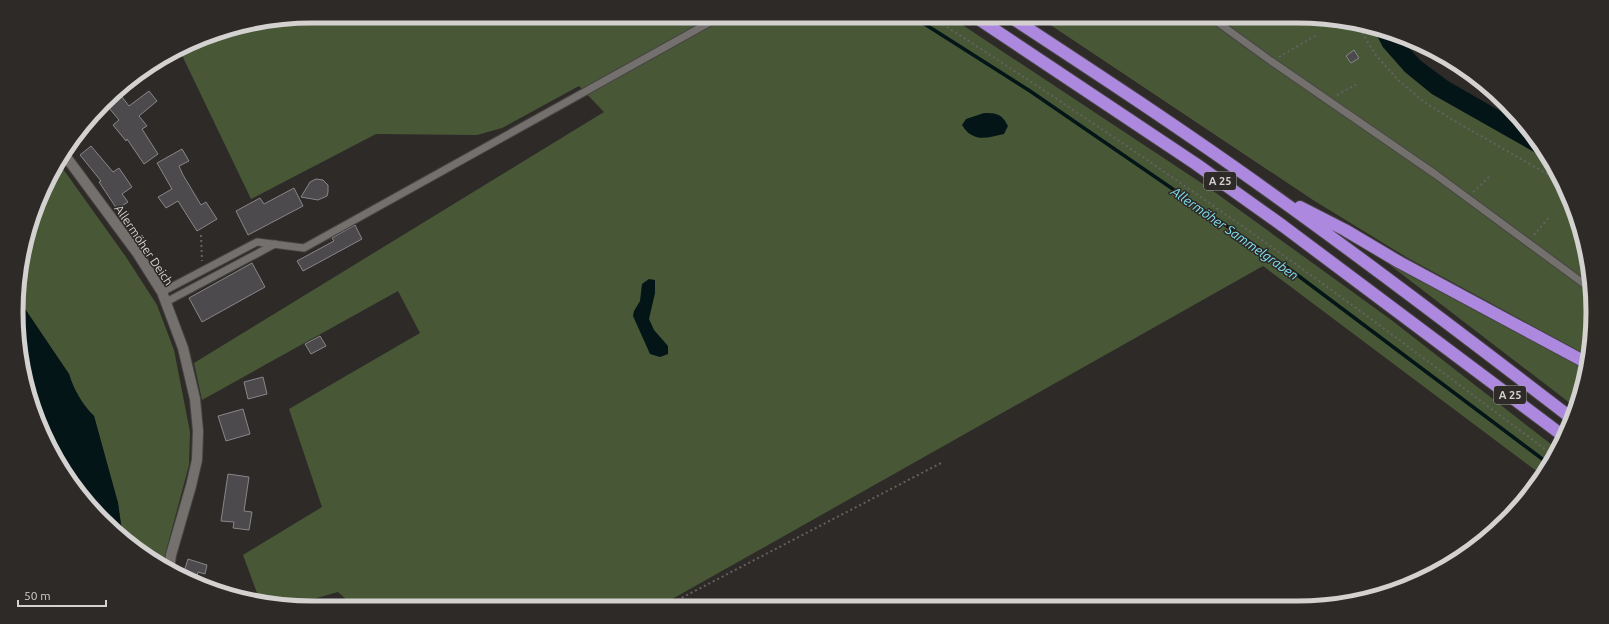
<svg xmlns="http://www.w3.org/2000/svg" width="1609" height="624" viewBox="0 0 1609 624" font-family="Ubuntu,sans-serif">
<style>
.green{fill:#485837}
.water{fill:#031517}
.lines{fill:none;stroke-linecap:round;stroke-linejoin:round}
.stream{stroke:#031517;stroke-width:3.5}
.building{fill:#4c4a4c;stroke:#888689}
.lane-casing{stroke:#474543;stroke-width:9}
.secondary-casing{stroke:#474543;stroke-width:12}
.highway-casing{stroke:#474543;stroke-width:14}
.path{stroke:#64615f;stroke-width:2;stroke-dasharray:2 3;stroke-linecap:butt}
.lane{stroke:#73706e;stroke-width:7}
.secondary{stroke:#73706e;stroke-width:10}
.highway{stroke:#ac89de;stroke-width:12}
.labels{text-anchor:middle;dominant-baseline:central;stroke-width:3;stroke-linejoin:round;paint-order:stroke}
.shield{fill:#2d2a28;stroke:#a2a09e;stroke-width:1}
.shield-label{font-size:11px;font-weight:bold;fill:#d4d2d1}
.street-label{font-size:12px;fill:#d4d2d1;stroke:#2d2a28}
.water-label{font-size:13px;font-style:italic;fill:#80e4f2;stroke:#2d2a28}
.rim{fill:none;stroke:#d4d2d1;stroke-width:5}
</style>
<rect width="100%" height="100%" fill="#2d2a28"/>
<path class="green" d="M312 16H949L1209 188 1390 319 1556 448 1543 476 1263 266 658 607 356 608 338 592 292 605 260 601 243 555 322 507 289 409 420 333 398 291 202 400 194 363 604 112 579 86 502 128 477 135 376 134 251 199 179 49 217 32Z
M1037 16H1297L1372 26 1383 47 1405 72 1432 94 1552 162 1553 164 1577 217 1590 274 1592 332 1588 356 1406 257 1313 200Z
M58 162 126 257 157 305 174 350 190 432 189 465 165 555 164 567 132 547 123 538 118 503 94 416C82 404 74 390 69 374L19 300V273L32 217Z
M1386 262 1586 370 1583 389 1575 407Z"/>
<path class="water" d="M1372 26 1397 35 1421 61 1448 81 1526 126 1552 162 1432 94 1405 72 1383 47Z
M984 113C997 113 1002 114 1008 126L1004 134C987 138 973 143 962 125L966 119Z
M649 279 655 280V293L649 319 654 330 668 346V354L660 357 650 354 633 316 634 311 640 301 642 284Z
M19 300 69 374C74 390 82 404 94 416L118 503 123 538 66 476 39 425 22 370Z"/>
<g class="lines">
<path class="stream" d="M912 16 1030 91 1288 268 1549 464"/>
</g>
<path class="building" d="M1354 50 1359 58 1351 63 1346 56Z
M149 91 157 101 139 116 147 126 142 129 158 154 144 164 127 139 126 141 113 125 119 120 109 108 122 97 129 106Z
M91 146 113 172 119 168 132 187 122 194 128 202 117 209 99 182 101 181 80 155Z
M182 149 189 161 179 166 183 175 201 205 206 202 217 219 197 231 178 201 166 208 158 197 172 189 157 163Z
M316 179 323 180 328 185V192L327 196 318 200 301 197 310 182Z
M294 188 303 206 248 235 236 211 260 198 264 204Z
M355 225 362 239 303 271 297 261 334 241 332 238Z
M252 263 265 287 202 322 189 298Z
M320 336 326 346 311 354 305 344Z
M263 377 267 394 248 399 244 382Z
M243 409 250 434 226 441 218 416Z
M228 474 249 477 244 511 252 512 249 530 233 528 234 522 221 521Z
M188 559 207 565 205 574 198 572 195 583 182 578Z"/>
<g class="lines">
<g class="lane-casing">
<path id="lane" d="M1209 16 1271 61 1435 174 1591 289
M162 292 257 242 304 248 721 16
M166 302 275 244"/>
</g>
<g class="secondary-casing">
<path id="secondary" d="M64 154 138 254 162 292 183 348 195 399 198 431 197 460 191 486 171 555 169 570"/>
</g>
<g class="highway-casing">
<path id="highway" d="M974 16 1196 164 1283 226 1562 435
M1009 16C1096 73 1183 130 1268 191 1370 264 1470 340 1570 417
M1300 207 1345 230 1399 262 1587 363"/>
</g>
<path class="path" d="M930 16C1062 101 1192 189 1319 281 1398 338 1475 397 1553 455
M1357 24 1375 54 1398 80 1424 102 1453 120 1561 182
M1279 57 1317 35
M1337 95 1357 84
M1473 192 1491 175
M201 235 202 261
M1534 235 1550 216
M664 607 941 463"/>
<use href="#lane" class="lane"/>
<use href="#secondary" class="secondary"/>
<use href="#highway" class="highway"/>
</g>
<g class="labels">
<g class="shield">
<rect x="1204" y="172" width="32" height="18" rx="3"/>
<rect x="1494" y="386" width="32" height="18" rx="3"/>
</g>
<g class="shield-label">
<text x="1220" y="181">A 25</text>
<text x="1510" y="395">A 25</text>
</g>
<g class="street-label">
<text transform="translate(144 245) rotate(56)">Allermöher Deich</text>
</g>
<g class="water-label">
<text transform="translate(1235 233) rotate(35)">Allermöher Sammelgraben</text>
</g>
</g>
<path d="M0 0H1609V624H0ZM312 23H1297A289 289 0 0 1 1586 312V312A289 289 0 0 1 1297 601H312A289 289 0 0 1 23 312V312A289 289 0 0 1 312 23Z" fill="#2d2a28" fill-rule="evenodd"/>
<path class="rim" d="M312 23H1297A289 289 0 0 1 1586 312V312A289 289 0 0 1 1297 601H312A289 289 0 0 1 23 312V312A289 289 0 0 1 312 23Z"/>
<path d="M18 600v6h88v-6" fill="none" stroke="#d4d2d1" stroke-width="2"/>
<text x="24" y="600" font-size="12" fill="#d4d2d1" stroke="#2d2a28" stroke-width="3" paint-order="stroke">50 m</text>
</svg>
